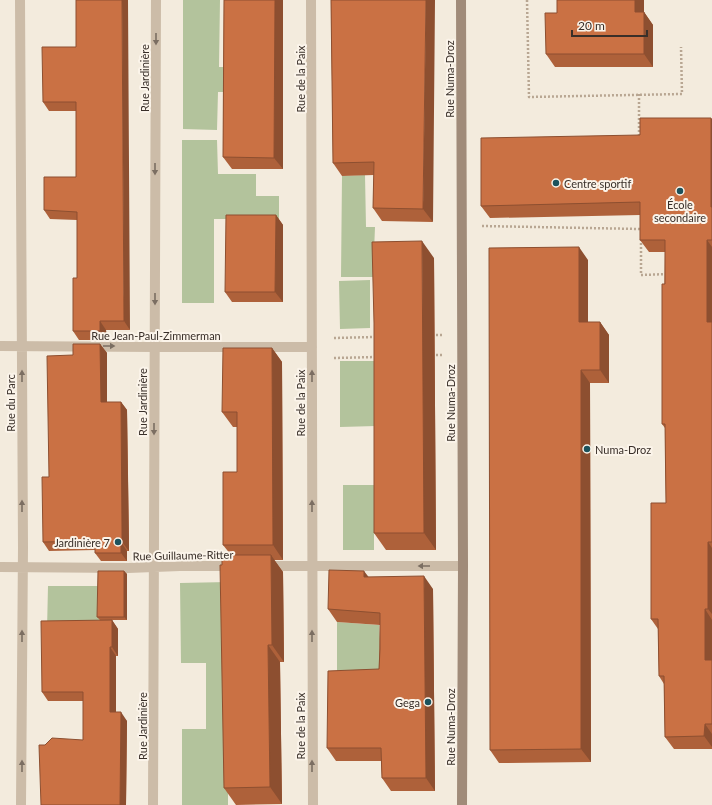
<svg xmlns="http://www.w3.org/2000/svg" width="712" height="805" viewBox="0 0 712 805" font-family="Lato,sans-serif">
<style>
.green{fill:#b3c39c}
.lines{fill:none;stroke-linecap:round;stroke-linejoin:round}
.path{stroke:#b8a692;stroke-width:2.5;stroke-dasharray:2 2;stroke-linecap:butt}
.street{stroke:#ccbca8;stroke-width:10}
.secondary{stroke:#a08b79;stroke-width:10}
.wall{fill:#ae613a}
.shaded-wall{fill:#8d4f30}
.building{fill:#ca7144;stroke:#8d4f30}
.oneway{fill:#7b6e62}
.poi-dot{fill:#1c525c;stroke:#fbf4ea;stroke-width:1.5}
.labels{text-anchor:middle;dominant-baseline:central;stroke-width:4;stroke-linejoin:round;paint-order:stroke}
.street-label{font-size:11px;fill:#392f29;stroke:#fbf4ea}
.poi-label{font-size:11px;fill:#392f29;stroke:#fbf4ea;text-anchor:start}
</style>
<rect width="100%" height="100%" fill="#f3ebdd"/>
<path class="green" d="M183 0H220L219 67H280V92H218L217 130 183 129Z
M182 140H217L218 174H256V196H279V219H214V303H182Z
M365 175 366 227H375L373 277H341L342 176Z
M370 280V328L340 329 339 281Z
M340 361H375L376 426 340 427Z
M343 485H374V550H343Z
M228 582V805H182V729H206V663H181L180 583Z
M48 586H101L100 620 47 630Z
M337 622 379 625 383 682 337 684Z"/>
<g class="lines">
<path class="path" d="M527 0 529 97 682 94 681 47
M639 94V138
M482 226 640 229
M641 239V275L668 274
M432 335H443
M334 338 375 337
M432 355H443
M334 358 377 357"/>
<path class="street" d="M20 0 23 547 21 805
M311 0 313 805
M0 346 155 347H312
M266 566H463
M0 567 128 568 180 566H232
M153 805 156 0"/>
<path class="secondary" d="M461 0 463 566 462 805"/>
</g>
<path class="wall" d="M224 0H283V169H232L223 157Z
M331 0 433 222 382 221 373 208 374 175 342 176 333 163Z
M557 0H644V12L653 25V67H555L546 54 557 13Z
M76 47 130 330H106L107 340H79L73 331 77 278V220L50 219 44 210 76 177V111H49L43 102Z
M712 119V749H674L665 737 664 684 659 676 658 629 651 619 666 503 665 428 662 424 665 252H649L640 240V215L490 218 481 206 640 135Z
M276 215 283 225V302H232L225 292Z
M434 258 436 550H386L374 533Z
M588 260V322H600L609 335V383H590L591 762 499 763 490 750Z
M100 344 107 353V402H121L127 410 129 538V551H127V561H101L95 553V550L49 551 43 542 49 477Z
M272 348 282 362 283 560H274L283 572 284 662H280L282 804 236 805 224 788 222 565 231 555 223 545 237 472V427H233L222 412Z
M124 571 127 574V620H112L118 629V656H116V712L127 721 126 805 45 745 83 740V701H48L42 692 100 620 97 617Z
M369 577 433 589 435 791H391L382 778 381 761H336L327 748 379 669 380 625 337 622 328 609Z"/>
<path class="shaded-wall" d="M122 0H128L130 330 124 321Z
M275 0H283V169L274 158Z
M426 0H435L433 222 423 209Z
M635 0H644V12L653 25V67L644 54 635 12Z
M711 118 712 119V208L711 207Z
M276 215 283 225V302L275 292Z
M707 240 712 247V330L707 322Z
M422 241 434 258 436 550 424 533Z
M579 247 588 260V335L579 322Z
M100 321 106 330 107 340 100 331Z
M600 322 609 335V383L600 370Z
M100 344 107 353V410L101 402Z
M272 348 282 362 283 560 273 545Z
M581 370 590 383 591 762 581 749Z
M121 402 127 410 129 551 122 542Z
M121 542 127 551V561L121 553Z
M708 542 712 548V614L708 609Z
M271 555 283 572 284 662 272 645Z
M124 571 127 574V620L124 617Z
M364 571 374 584 364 577Z
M424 576 433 589 435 791 426 778Z
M705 609 712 620V670L705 660Z
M112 620 118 629V656L112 647Z
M268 645 280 662 282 804 270 787Z
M110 647 116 656V721L110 712Z
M121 712 127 721 126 805H120Z
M705 724 712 734V747L704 736Z"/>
<path class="building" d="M76 0H122L124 321H100V331H73V278H77V212L44 210V177H76V102H43L42 47H76Z
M224 0H275L274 158 223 157Z
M331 0H426L423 209 373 208 374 162 333 163Z
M557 0H635V12H644V54H546L545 13H557Z
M640 118H711V207H712V240H707V322H712V542H708V609H705V660H712V724H705L704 736 665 737 664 676H659L658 619H651V503H666L665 424H662V284H665V240H640V202L481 206V138L640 135Z
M226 215H276L275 292H225Z
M422 241 424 533H374V323L372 242Z
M579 247V322H600V370H581V749L490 750 489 248Z
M73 344H100L101 402H121L122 529V542H121V553H95V541L43 542 42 477H49L47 356 73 355Z
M223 348H272L273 545H223V472H237V412H222Z
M222 555H271L272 645H268L270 787 224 788 220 565H222Z
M329 570 364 571V577L424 576 426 778H382L381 748H327L328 671 379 669 380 649V613L328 609Z
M98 571H124V617H97Z
M112 620V647H110V712H121L120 805H41L39 745H45L52 738 83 740V692H42L41 621Z"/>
<defs><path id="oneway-solid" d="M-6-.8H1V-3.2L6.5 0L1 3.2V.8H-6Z"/></defs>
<g class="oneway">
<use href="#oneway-solid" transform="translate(156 39) rotate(90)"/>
<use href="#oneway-solid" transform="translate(155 169) rotate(90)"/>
<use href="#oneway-solid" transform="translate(155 299) rotate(90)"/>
<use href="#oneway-solid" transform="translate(109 346)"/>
<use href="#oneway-solid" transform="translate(22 376) rotate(-90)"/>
<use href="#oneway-solid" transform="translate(312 376) rotate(-90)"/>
<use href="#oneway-solid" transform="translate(154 429) rotate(90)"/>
<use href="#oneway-solid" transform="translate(22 506) rotate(-90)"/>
<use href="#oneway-solid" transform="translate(312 506) rotate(-90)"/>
<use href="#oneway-solid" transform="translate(424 566) rotate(-180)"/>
<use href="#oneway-solid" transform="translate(22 636) rotate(-90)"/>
<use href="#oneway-solid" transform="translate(312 636) rotate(-90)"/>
<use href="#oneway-solid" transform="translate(22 766) rotate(-90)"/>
<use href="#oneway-solid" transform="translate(312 766) rotate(-90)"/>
</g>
<g class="poi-dot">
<circle cx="556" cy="183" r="4"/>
<circle cx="680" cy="191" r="4"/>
<circle cx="587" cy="449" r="4"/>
<circle cx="118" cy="542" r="4"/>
<circle cx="428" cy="702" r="4"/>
</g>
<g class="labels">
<g class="street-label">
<text transform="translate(144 78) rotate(-90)">Rue Jardinière</text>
<text transform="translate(300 79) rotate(-90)">Rue de la Paix</text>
<text transform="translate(449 79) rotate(-90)">Rue Numa-Droz</text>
<text x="156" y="335">Rue Jean-Paul-Zimmerman</text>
<text transform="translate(142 402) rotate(-90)">Rue Jardinière</text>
<text transform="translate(10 403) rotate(-90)">Rue du Parc</text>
<text transform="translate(300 403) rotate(-90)">Rue de la Paix</text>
<text transform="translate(450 403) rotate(-90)">Rue Numa-Droz</text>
<text transform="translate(183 555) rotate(-1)">Rue Guillaume-Ritter</text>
<text transform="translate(142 726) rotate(-90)">Rue Jardinière</text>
<text transform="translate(300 726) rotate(-90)">Rue de la Paix</text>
<text transform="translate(450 727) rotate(-90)">Rue Numa-Droz</text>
</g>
<g class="poi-label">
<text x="564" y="183">Centre sportif</text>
<text x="680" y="204" text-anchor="middle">École<tspan x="680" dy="13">secondaire</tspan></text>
<text x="595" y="449">Numa-Droz</text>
<text x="110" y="542" text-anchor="end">Jardinière 7</text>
<text x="420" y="702" text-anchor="end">Gega</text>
</g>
</g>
<path d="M572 30v6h75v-6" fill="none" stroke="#392f29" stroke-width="2"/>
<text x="578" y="30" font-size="12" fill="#392f29" stroke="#fbf4ea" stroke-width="3" paint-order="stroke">20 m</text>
</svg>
